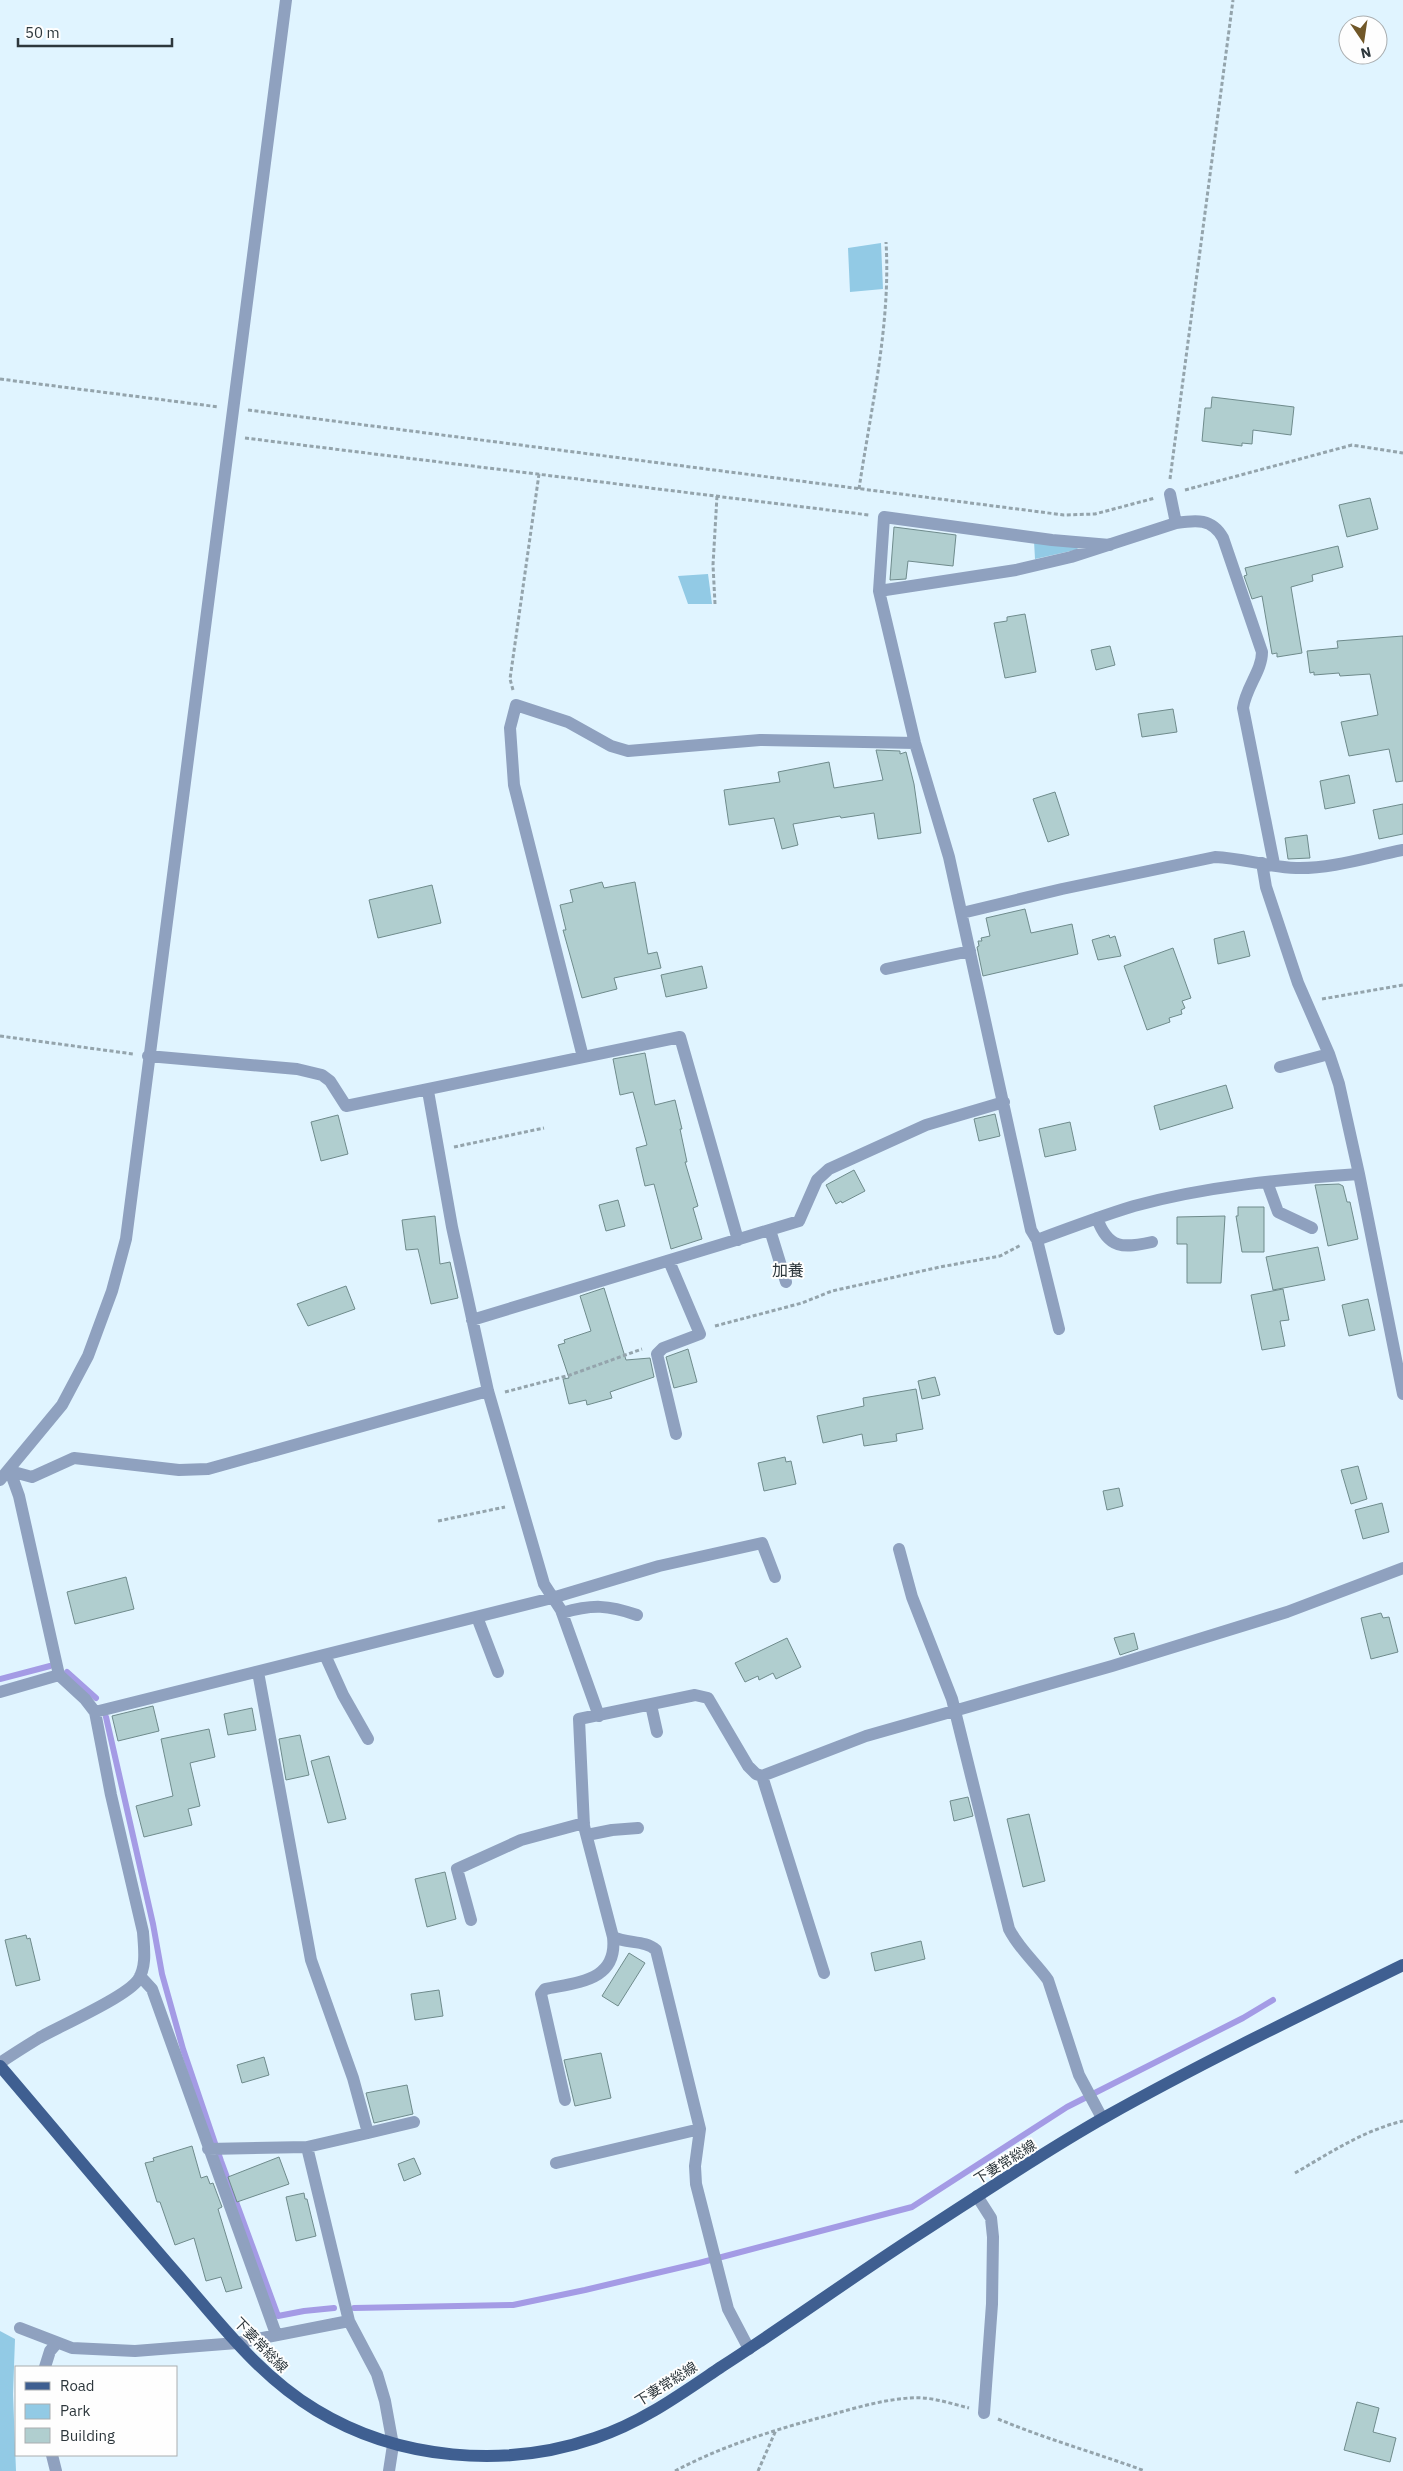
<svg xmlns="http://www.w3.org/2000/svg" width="1403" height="2471" viewBox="0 0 1403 2471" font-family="'IBM Plex Sans','Noto Sans JP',sans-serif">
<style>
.green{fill:#92cae5}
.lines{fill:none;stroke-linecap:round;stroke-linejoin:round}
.stream{stroke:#a49be5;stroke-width:6}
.building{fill:#b0cecf;stroke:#6f8b8c}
.path{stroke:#94a4ac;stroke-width:3;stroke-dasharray:4 2.5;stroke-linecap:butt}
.minor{stroke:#8fa1bf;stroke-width:12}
.major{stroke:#3f5f91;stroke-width:12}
.labels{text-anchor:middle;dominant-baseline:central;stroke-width:4;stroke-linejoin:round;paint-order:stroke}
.street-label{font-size:14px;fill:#2d373c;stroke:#fefefe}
.quarter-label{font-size:16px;fill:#2d373c;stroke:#fefefe}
</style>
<rect width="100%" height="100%" fill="#e0f4ff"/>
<path class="green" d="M881 243 883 289 850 292 848 248Z
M1034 541 1082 546 1075 550 1035 559Z
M708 574 712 604H688L678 576Z
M0 2331 15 2339 13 2394 16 2471H0Z"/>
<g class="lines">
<path class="stream" d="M67 1672 96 1698
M0 1679 50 1666
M106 1717 153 1924 162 1974 183 2049 221 2161 278 2316 304 2311 334 2308
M354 2308 513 2305 585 2290 699 2263 912 2207 1067 2107 1243 2018 1273 2000"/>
</g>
<path class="building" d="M1212 397 1294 407 1291 435 1253 430 1252 444 1242 443V446L1202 441 1205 408H1211Z
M1370 498 1378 529 1347 537 1339 505Z
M894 527 956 535 953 566 908 561 906 579 890 580Z
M1338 546 1343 567 1312 575 1313 581 1291 587 1302 653 1277 657V653L1272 654 1262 596 1252 599 1244 576 1247 575 1245 568Z
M1025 614 1036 672 1005 678 994 623 1007 621V617Z
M1403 636V781L1396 782 1389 749 1349 756 1341 722 1378 715 1370 674 1340 676 1339 673 1314 675V672L1310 673 1307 651 1338 648 1337 641Z
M1110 646 1115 665 1096 670 1091 650Z
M1173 709 1177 732 1142 737 1138 714Z
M876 750 900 751V754L906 752 914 784 921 833 878 839 874 813 841 818 840 816 793 824 798 845 782 849 774 818 729 825 724 790 780 782 778 772 829 762 834 788 883 780Z
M1349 775 1355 803 1325 809 1320 781Z
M1055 792 1069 835 1048 842 1033 799Z
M1403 804V834L1379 839 1373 810Z
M1307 835 1310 858 1288 859 1285 838Z
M602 882 604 888 635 882 648 954 657 952 661 968 614 978 617 989 582 998 563 930H566L560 905 573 902 570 890Z
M432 885 441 923 378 938 369 900Z
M1025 909 1031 933 1072 924 1078 954 983 976 977 947 979 946 978 941H982L981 938 990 936 986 918Z
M1244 931 1250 956 1218 964 1214 939Z
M1109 935 1110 938 1115 936 1121 956 1098 960 1092 940Z
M1173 948 1191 998 1182 1001 1185 1008 1181 1010 1182 1014 1169 1018 1170 1022 1147 1030 1124 966Z
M702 966 707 988 666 997 661 975Z
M645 1053 655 1105 675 1100 682 1129H680L687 1162H685L698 1206 693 1208 702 1239 671 1249 654 1184 645 1186 636 1148 647 1145 633 1092 620 1095 613 1059Z
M1226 1085 1233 1108 1160 1130 1154 1106Z
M995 1114 1000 1136 979 1141 974 1119Z
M338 1115 348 1154 321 1161 311 1122Z
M1070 1122 1076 1150 1045 1157 1039 1129Z
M854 1170 865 1191 842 1203 841 1201 836 1204 826 1185Z
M1339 1184 1343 1186 1347 1202H1350L1358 1239 1328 1246 1315 1185Z
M618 1200 625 1226 606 1231 599 1205Z
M1238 1207H1264V1252H1242L1236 1216H1238Z
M435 1216 440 1264 450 1262 458 1298 431 1304 418 1249 406 1250 402 1220Z
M1225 1216 1221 1283H1187V1244H1177V1217Z
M1318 1247 1325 1280 1273 1290 1266 1257Z
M346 1286 355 1309 308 1326 297 1304Z
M604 1288 626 1360 650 1358 654 1377 610 1392 612 1398 587 1405 586 1400 569 1404 563 1379 569 1378 558 1345 565 1343 564 1340 591 1331 580 1296Z
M1283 1289 1289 1320 1280 1321 1285 1346 1262 1350 1251 1295Z
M1368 1299 1375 1330 1349 1336 1342 1305Z
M688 1349 697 1382 674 1388 666 1357Z
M935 1377 940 1395 922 1399 918 1381Z
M916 1389 923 1429 896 1434 897 1441 864 1446 862 1434 823 1443 817 1416 864 1406 863 1398Z
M785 1457 786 1462 791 1461 796 1484 764 1491 758 1463Z
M1358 1466 1367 1499 1351 1504 1341 1470Z
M1119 1488 1123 1506 1107 1510 1103 1491Z
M1382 1503 1389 1532 1363 1539 1355 1510Z
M126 1577 134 1609 75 1624 67 1592Z
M1381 1613 1383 1618 1389 1617 1398 1652 1371 1659 1361 1618Z
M1134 1633 1138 1649 1120 1655 1114 1638Z
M787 1638 801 1667 776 1679 773 1673 759 1680 758 1676 745 1682 735 1663Z
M153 1706 159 1731 118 1741 112 1716Z
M252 1708 256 1730 228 1735 224 1714Z
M209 1729 215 1757 190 1763 200 1806 188 1809 192 1825 144 1837 136 1806 173 1796 161 1739Z
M300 1735 309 1775 286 1780 279 1739Z
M329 1756 346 1819 328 1823 311 1761Z
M968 1797 973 1816 954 1821 950 1801Z
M1029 1814 1045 1881 1023 1887 1007 1819Z
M445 1872 456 1919 427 1927 415 1879Z
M26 1935 27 1939 30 1938 40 1980 16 1986 5 1940Z
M921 1941 925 1959 875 1971 871 1953Z
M629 1953 645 1963 618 2006 602 1996Z
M439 1990 443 2016 415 2020 411 1994Z
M601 2053 611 2098 575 2106 564 2060Z
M264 2057 269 2075 242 2083 237 2065Z
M407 2085 413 2114 374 2123 366 2093Z
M192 2146 201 2178 207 2176 210 2184 213 2183 222 2207 218 2209 242 2288 226 2292 221 2277 206 2281 194 2238 175 2245 160 2202H157L145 2163 154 2161 153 2158Z
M279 2157 289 2184 237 2202 228 2177Z
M414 2158 421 2174 404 2181 398 2164Z
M304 2193 305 2199H307L316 2236 296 2241 286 2197Z
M1357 2402 1379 2408 1373 2432 1396 2438 1390 2462 1344 2450Z"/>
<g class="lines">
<path class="path" d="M0 379 219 407
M248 410 1064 515 1095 514 1155 498
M245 438 869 515
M1170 479 1233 0
M859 489C871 408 891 323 886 242
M1185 490 1352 445 1403 453
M715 604 713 565 717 496
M513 690 510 679 539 474
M1322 999 1403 985
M0 1036 133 1054
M454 1147 544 1128
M715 1326 802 1303 832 1291 940 1267 1000 1256 1021 1245
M505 1392 570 1375 642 1349
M438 1521 505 1507
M1295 2173C1330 2153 1362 2131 1403 2121
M998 2419C1046 2439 1096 2453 1145 2471
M675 2471C724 2445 777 2429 830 2415 855 2408 882 2400 909 2398 929 2396 949 2403 969 2408
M758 2471 776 2430"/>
<path class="minor" d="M1170 494 1176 523
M1110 545 1052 540 884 517 879 591 915 743 949 857 1031 1230 1037 1240C1069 1228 1101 1216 1134 1206 1207 1186 1284 1179 1359 1174
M879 591 1016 570 1071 557 1176 523C1196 520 1212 518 1223 538L1262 652C1262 671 1246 687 1243 708L1274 864
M1262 863 1266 887 1298 983 1329 1054 1339 1084 1359 1174 1403 1394
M962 913 1062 889 1215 857C1242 858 1268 867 1296 868 1331 869 1368 857 1403 850
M886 969 970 951
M148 1056 297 1069 322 1075 330 1081 346 1106 680 1037 738 1240
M583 1057 514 785 510 728 516 705 568 722 611 746 628 751 760 740 915 743
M1280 1067 1329 1054
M428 1091 452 1227 488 1391 544 1584 561 1610 599 1716
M1267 1182 1278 1212 1312 1228
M1097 1218C1108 1250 1124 1248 1152 1242
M770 1230 786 1282
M1037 1240 1059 1329
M669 1261 700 1334 663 1348 657 1354 676 1434
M472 1320 799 1221 817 1180 829 1169 926 1125 1004 1102
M10 1471 32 1477 74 1458 179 1470 208 1469 488 1391
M0 1480 62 1405 88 1356 112 1291 126 1239 286 0
M899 1549 912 1597 952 1699 1009 1929C1019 1949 1035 1962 1048 1980L1079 2075 1102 2118
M562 1613C593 1604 608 1605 637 1615
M477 1617 498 1672
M325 1655 343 1695 368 1739
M0 1692 59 1675
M651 1705 657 1732
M95 1712 552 1598 659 1566 762 1543 775 1577
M762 1776 824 1973
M587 1835 612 1830 638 1828
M471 1920 457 1869 521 1840 584 1823
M613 1937C628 1944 645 1940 656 1950L700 2129 695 2166 696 2184 728 2309 749 2349
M140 1976 152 1989 276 2334
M0 2063C13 2054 26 2046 39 2038 60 2026 126 1997 138 1980 147 1966 144 1948 143 1932L111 1795 95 1712 85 1699 59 1675 19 1496 10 1471
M565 2100 541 1994 545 1989C578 1982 618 1981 613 1937L584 1826 579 1719 695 1695 708 1698 748 1766 756 1774 762 1776 866 1736 1112 1666 1287 1612 1403 1568
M368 2133 414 2122
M307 2147 349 2321
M208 2149 307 2147 368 2133 353 2078 311 1960 258 1672
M556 2163 700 2129
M977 2196 991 2218 993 2237 992 2304 984 2413
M20 2328 72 2348 135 2351 237 2343 349 2321 377 2374 385 2401 393 2445 389 2471
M45 2367 50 2351 56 2344
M52 2455 56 2471"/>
<path class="major" d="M0 2066C59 2135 117 2205 177 2274 220 2323 259 2376 316 2410 398 2460 505 2469 595 2438 641 2423 681 2394 721 2367 788 2324 852 2277 919 2234 981 2194 1043 2152 1107 2116 1203 2062 1303 2014 1403 1965"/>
</g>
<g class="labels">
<g class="street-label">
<text transform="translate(1005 2162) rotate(-32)">下妻常総線</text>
<text transform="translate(261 2345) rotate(46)">下妻常総線</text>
<text transform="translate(666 2384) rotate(-32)">下妻常総線</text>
</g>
<g class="quarter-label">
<text x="788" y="1270">加養</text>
</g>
</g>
<rect x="15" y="2366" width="162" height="90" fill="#fefefe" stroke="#aaaeb0"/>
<rect x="25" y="2382" width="25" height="8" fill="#3f5f91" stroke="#aaaeb0"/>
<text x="60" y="2391" font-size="15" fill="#2d373c">Road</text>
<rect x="25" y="2404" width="25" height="15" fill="#92cae5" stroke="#aaaeb0"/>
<text x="60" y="2416" font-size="15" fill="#2d373c">Park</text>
<rect x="25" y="2428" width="25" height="15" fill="#b0cecf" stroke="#aaaeb0"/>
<text x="60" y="2441" font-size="15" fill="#2d373c">Building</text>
<g transform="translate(1363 40) rotate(167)"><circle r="24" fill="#fefefe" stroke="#aaaeb0"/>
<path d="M0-4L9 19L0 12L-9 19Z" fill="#705728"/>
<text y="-8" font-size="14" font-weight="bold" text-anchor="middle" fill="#2d373c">N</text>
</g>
<path d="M18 38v8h154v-8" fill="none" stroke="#2d373c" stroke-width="2.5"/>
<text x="25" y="38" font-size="15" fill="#2d373c" stroke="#fefefe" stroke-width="4" paint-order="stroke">50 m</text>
</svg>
